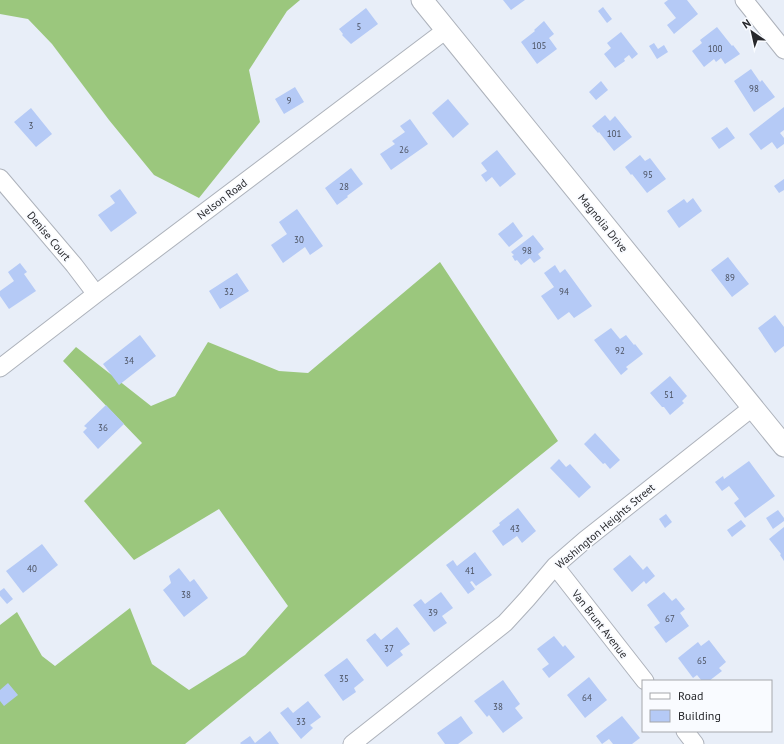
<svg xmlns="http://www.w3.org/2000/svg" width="784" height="744" viewBox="0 0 784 744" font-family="'PT Sans',sans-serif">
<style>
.forest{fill:#9bc77d}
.building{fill:#b5caf6}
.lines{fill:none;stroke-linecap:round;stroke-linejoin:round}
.minor-casing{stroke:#adb2bb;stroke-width:19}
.tertiary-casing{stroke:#adb2bb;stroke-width:23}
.minor{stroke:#fff;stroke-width:17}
.tertiary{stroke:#fff;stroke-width:21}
.labels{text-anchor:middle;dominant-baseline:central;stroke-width:3.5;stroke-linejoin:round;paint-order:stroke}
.number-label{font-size:9px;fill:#4a505e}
.street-label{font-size:11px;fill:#27282c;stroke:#f9fbff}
</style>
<rect width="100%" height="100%" fill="#e8eef8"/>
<path class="forest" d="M0 0H300L287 11 249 70 260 122 199 198 154 175 109 120 52 44 28 19 0 14Z
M440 262 558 441 185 744H0V625L17 612 42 656 55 666 130 608 152 664 189 690 245 655 288 606 219 509 134 560 84 501 142 443 63 361 76 347 151 406 175 396 208 342 279 371 308 373Z"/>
<path class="building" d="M503 0H525L511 10Z
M668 0H687L698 14 674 34 667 25 676 18 664 3Z
M603 7 612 19 607 23 598 11Z
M366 8 378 24 351 44 342 35 343 34 339 29Z
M544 21 554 34 549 38 557 49 537 64 521 42 535 31 534 30Z
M717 27 732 46 733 45 740 54 725 64 721 58 716 62 714 59 704 67 692 51 702 43 700 40Z
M621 32 638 54 632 59 629 55 624 59 625 61 615 68 604 54 611 48 607 43Z
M654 43 658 49 664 45 668 52 657 59 649 46Z
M751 69 760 82 762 80 775 97 754 112 734 81Z
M601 81 608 90 596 100 589 92Z
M295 87 304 102 284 114 275 99Z
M448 99 469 124 453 138 432 113Z
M784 107V130L780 133 784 138V144L777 149 772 142 761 150 749 134Z
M31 108 52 134 36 147 14 122Z
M605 115 610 121 615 116 632 137 614 151 599 132 598 133 592 126Z
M410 119 428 144 391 170 380 154 395 144 392 141 405 132 400 126Z
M727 127 735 138 719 149 711 138Z
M497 150 516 174 500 187 492 177 486 182 481 175 487 171 481 163Z
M640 155 645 161 650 158 666 179 647 193 632 174 631 175 625 167Z
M351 168 363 184 347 196 348 197 337 205 325 188Z
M784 179V190L779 193 774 186Z
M120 189 137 213 111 232 98 215 115 203 110 196Z
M693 198 702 211 679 228 667 211 684 199 687 203Z
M297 209 323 246 310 255 305 247 283 263 271 245 287 234 279 222Z
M513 222 523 236 509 247 498 234Z
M533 235 544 249 538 254 541 258 534 263 530 258 521 265 517 260 515 261 512 256 514 255 511 252Z
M728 257 749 284 732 297 711 270Z
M20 263 27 272 24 274 36 291 9 309 0 296V291L14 281 8 272Z
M555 265 560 273 565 269 592 306 574 318 569 312 558 320 541 296 554 287 544 273Z
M237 273 249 291 220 309 209 291Z
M775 315 784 327V346L775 353 758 328Z
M611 328 620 339 626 335 634 345 635 344 643 354 626 367 628 369 621 375 594 340Z
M140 335 156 356 119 385 103 364Z
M670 376 687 396 682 401 684 403 670 415 664 407H662L650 393Z
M106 405 124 424 98 449 83 432 87 428 84 426Z
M595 433 620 460 610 469 605 463 603 464 584 444Z
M559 459 566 467 570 464 591 487 579 498 550 468Z
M749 461 775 496 745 518 734 503 739 499 729 486 722 491 715 482 723 476 724 479Z
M518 508 536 531 522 543 517 536 503 546 492 531 500 525 499 523Z
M778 510 784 518V521L773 529 766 518Z
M666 514 672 522 665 528 659 519Z
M741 520 746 526 732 537 727 530Z
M784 527V561L780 555 781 554 769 539Z
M42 544 58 565 23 593 6 571Z
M475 552 492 575 476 586 472 581 470 582 475 589 468 594 446 565 453 560 457 566Z
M630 555 643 570 647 566 655 576 646 584 644 581 632 592 613 569Z
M179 568 190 582 194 579 208 598 184 617 163 590 171 583 169 576Z
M4 588 13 599 7 604 0 596V591Z
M441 592 453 608 442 616 447 623 434 632 413 605 421 599 425 604Z
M664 592 672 601 676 598 685 609 680 613 689 626 666 643 654 627 660 623 647 605Z
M397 627 410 644 400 651 403 655 387 667 366 640 375 633 381 640Z
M554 636 563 647 565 645 575 657 549 678 542 669 549 664 537 649Z
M709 640 726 662 719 668 722 671 709 681H702L697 675 693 678 678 658 698 642 701 646Z
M347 658 364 680 354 688 356 692 343 701 324 675Z
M589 677 607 700 585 718 567 695Z
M503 680 520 704 515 708 523 718 503 733 489 715 487 717 474 701Z
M8 683 18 695 4 706 0 701V690Z
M308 701 321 717 310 725 313 728 301 739 280 713 288 707 293 713Z
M461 716 473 733 458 744H445L437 733Z
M622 716 640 738 632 744H613L609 739 602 744 596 736Z
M270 731 279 744H241L240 743 250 736 255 743Z"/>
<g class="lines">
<g class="minor-casing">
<path id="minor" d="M744 0 784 50
M0 178 74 265 96 294
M0 368 96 294 446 30
M555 566 645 681
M685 731 695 744
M352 744 505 623 527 599 555 566 585 540 753 407"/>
</g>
<g class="tertiary-casing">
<path id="tertiary" d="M422 0 784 446"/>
</g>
<use href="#minor" class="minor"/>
<use href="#tertiary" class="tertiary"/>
</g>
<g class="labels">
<g class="number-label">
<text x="359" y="26">5</text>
<text x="539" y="45">105</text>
<text x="715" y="48">100</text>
<text x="754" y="88">98</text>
<text x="289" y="100">9</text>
<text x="31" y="125">3</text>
<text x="614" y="133">101</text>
<text x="404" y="149">26</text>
<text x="648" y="174">95</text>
<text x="344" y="186">28</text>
<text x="299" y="239">30</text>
<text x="527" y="250">98</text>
<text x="730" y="277">89</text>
<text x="229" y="291">32</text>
<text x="564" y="291">94</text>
<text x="620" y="350">92</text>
<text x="129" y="360">34</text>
<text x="669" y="394">51</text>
<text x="103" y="427">36</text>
<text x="515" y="528">43</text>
<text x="32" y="568">40</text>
<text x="470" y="570">41</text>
<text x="186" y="594">38</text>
<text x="433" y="612">39</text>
<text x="670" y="618">67</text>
<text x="389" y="648">37</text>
<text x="702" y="660">65</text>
<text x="344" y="678">35</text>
<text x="587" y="697">64</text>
<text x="498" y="706">38</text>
<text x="301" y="721">33</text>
</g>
<g class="street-label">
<text transform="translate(222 199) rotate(-37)">Nelson Road</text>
<text transform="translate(603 223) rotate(51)">Magnolia Drive</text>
<text transform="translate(49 236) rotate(50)">Denise Court</text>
<text transform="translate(605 526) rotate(-40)">Washington Heights Street</text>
<text transform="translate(600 624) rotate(52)">Van Brunt Avenue</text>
</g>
</g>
<rect x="642" y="680" width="130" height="52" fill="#f9fbff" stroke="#a5a7ab"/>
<rect x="650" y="693" width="20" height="6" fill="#ffffff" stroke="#a5a7ab"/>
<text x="678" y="700" font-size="12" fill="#27282c">Road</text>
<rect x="650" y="710" width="20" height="12" fill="#b5caf6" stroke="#a5a7ab"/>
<text x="678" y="720" font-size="12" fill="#27282c">Building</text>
<g transform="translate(752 32) rotate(326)" stroke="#f9fbff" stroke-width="3" paint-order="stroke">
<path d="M0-3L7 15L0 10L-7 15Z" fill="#27282c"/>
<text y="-6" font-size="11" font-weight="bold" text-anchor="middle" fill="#27282c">N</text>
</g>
</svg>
